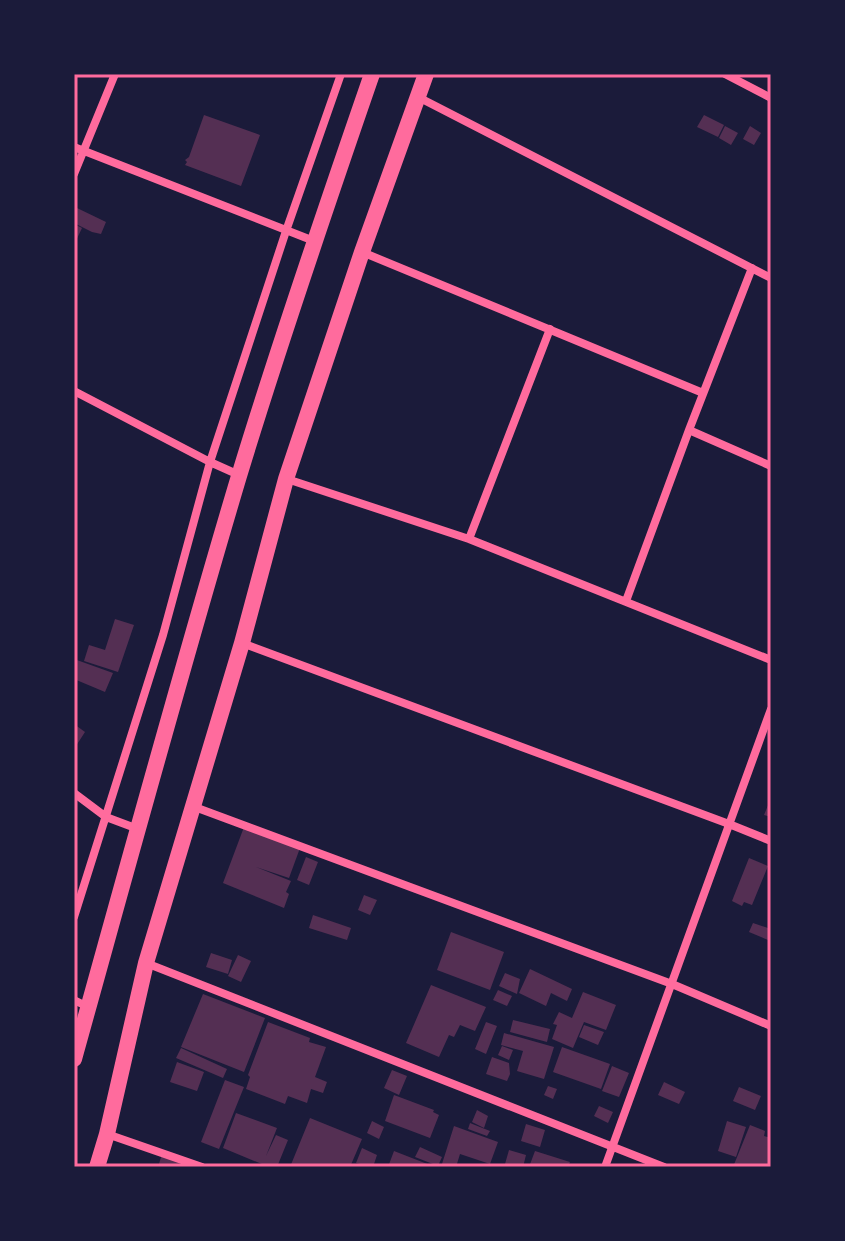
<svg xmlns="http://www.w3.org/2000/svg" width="845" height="1241" viewBox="0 0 845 1241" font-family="'Golos Text',sans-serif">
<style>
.building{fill:#542f53}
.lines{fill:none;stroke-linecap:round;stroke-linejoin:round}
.minor{stroke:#ff6b9d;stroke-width:8}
.primary{stroke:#ff6b9d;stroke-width:16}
.neatline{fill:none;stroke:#ff6b9d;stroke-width:3}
</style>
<rect width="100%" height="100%" fill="#1b1b3a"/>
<path class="building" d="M204 115 260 135 241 186 185 165 187 162 185 160 189 157Z
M704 115 724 125 718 137 697 127Z
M725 126 738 133 731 145 719 138Z
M750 126 761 133 754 145 743 139Z
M77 208 106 222 101 234 92 232 74 223V214Z
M74 224 82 228 74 245Z
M115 619 134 625 118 672 84 661 89 645 105 650Z
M74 659 113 673 105 692 74 679Z
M74 724 85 732 74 749Z
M771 798V817L764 815Z
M244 827 300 848 289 878 256 867 291 881 286 892 289 894 284 908 223 883Z
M306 857 318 862 309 885 297 880Z
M749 858 768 866 752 905 744 902 742 906 732 901Z
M364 895 377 900 370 915 358 910Z
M313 915 351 928 347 940 309 928Z
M753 923 771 929 768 940 749 932Z
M451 932 504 952 490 990 437 970Z
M211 953 232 960 228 974 206 967Z
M238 955 251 961 241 982 228 976Z
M530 969 572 989 567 1001 551 993 546 1006 519 993Z
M505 973 520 979 517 994 499 986Z
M431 985 486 1007 475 1031 460 1025 454 1037 449 1035 439 1057 406 1043Z
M498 990 512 996 507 1006 493 1000Z
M583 992 616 1005 606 1030 584 1022 573 1048 552 1039 557 1025 553 1024 559 1012 572 1018Z
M203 994 265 1018 244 1072 181 1047Z
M513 1020 550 1029 547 1042 510 1032Z
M268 1022 310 1038 309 1042 326 1047 315 1077 327 1082 323 1093 311 1089 307 1103 288 1096 285 1104 246 1089 250 1077 248 1075Z
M486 1022 497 1026 486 1054 475 1049Z
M584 1025 604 1032 598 1045 579 1037Z
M504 1033 554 1047 544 1079 517 1071 523 1051 501 1045Z
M502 1046 513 1050 509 1060 498 1055Z
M562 1047 610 1064 601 1089 553 1072Z
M181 1048 227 1069 223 1078 176 1058Z
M492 1057 509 1063 510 1074 507 1081 486 1074Z
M177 1062 204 1072 197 1091 170 1082Z
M612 1066 629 1073 619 1097 602 1091Z
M392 1070 407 1076 399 1095 384 1088Z
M225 1080 244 1087 219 1149 201 1142Z
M664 1082 685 1092 679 1104 658 1095Z
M548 1086 557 1089 553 1099 544 1095Z
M739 1087 761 1096 755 1110 733 1101Z
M394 1095 434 1110 433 1112 439 1115 430 1138 385 1121Z
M599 1106 613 1112 608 1123 594 1116Z
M477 1110 488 1116 484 1128 472 1122Z
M236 1113 277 1128 266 1156 276 1135 288 1140 277 1167H269L223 1148Z
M310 1118 362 1139 350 1167 342 1164 340 1167H290Z
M372 1121 384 1127 379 1139 367 1133Z
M727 1121 746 1127 736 1157 718 1151Z
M470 1123 490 1131 487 1136 468 1129Z
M526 1124 545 1130 540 1147 521 1141Z
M750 1125 765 1131 764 1136 771 1138V1167H733Z
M454 1126 498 1142 490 1164 460 1154 456 1167H441Z
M420 1147 442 1157 438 1166 415 1157Z
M362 1148 377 1155 373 1167 356 1163Z
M509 1150 526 1155 523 1167 505 1164Z
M163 1151 210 1166V1167H158Z
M394 1151 435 1167H388Z
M535 1151 570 1162 568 1167H529Z"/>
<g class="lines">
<path class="minor" d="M725 74 771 98
M418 97 771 278
M74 147 314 241
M74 174 115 74
M362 252 703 393
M74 391 210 462 239 475
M689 430 771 466
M287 479 469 539 771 660
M469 539 550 329
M626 601 689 430 752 268
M242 643 729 824 771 841
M74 793 106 817 138 829
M192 806 672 984 771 1026
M74 917 163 635 210 462 286 231 341 74
M146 963 664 1167
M74 1000 88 1007
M107 1134 202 1167
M605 1167 771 709"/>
<path class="primary" d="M74 1059C128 865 181 670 239 476 280 341 326 207 372 74
M97 1167 107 1134 146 963 242 643 286 479 362 252 426 74"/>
</g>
<rect width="845" height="1241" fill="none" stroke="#1b1b3a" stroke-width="152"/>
<rect x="76" y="76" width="693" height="1089" class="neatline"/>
</svg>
